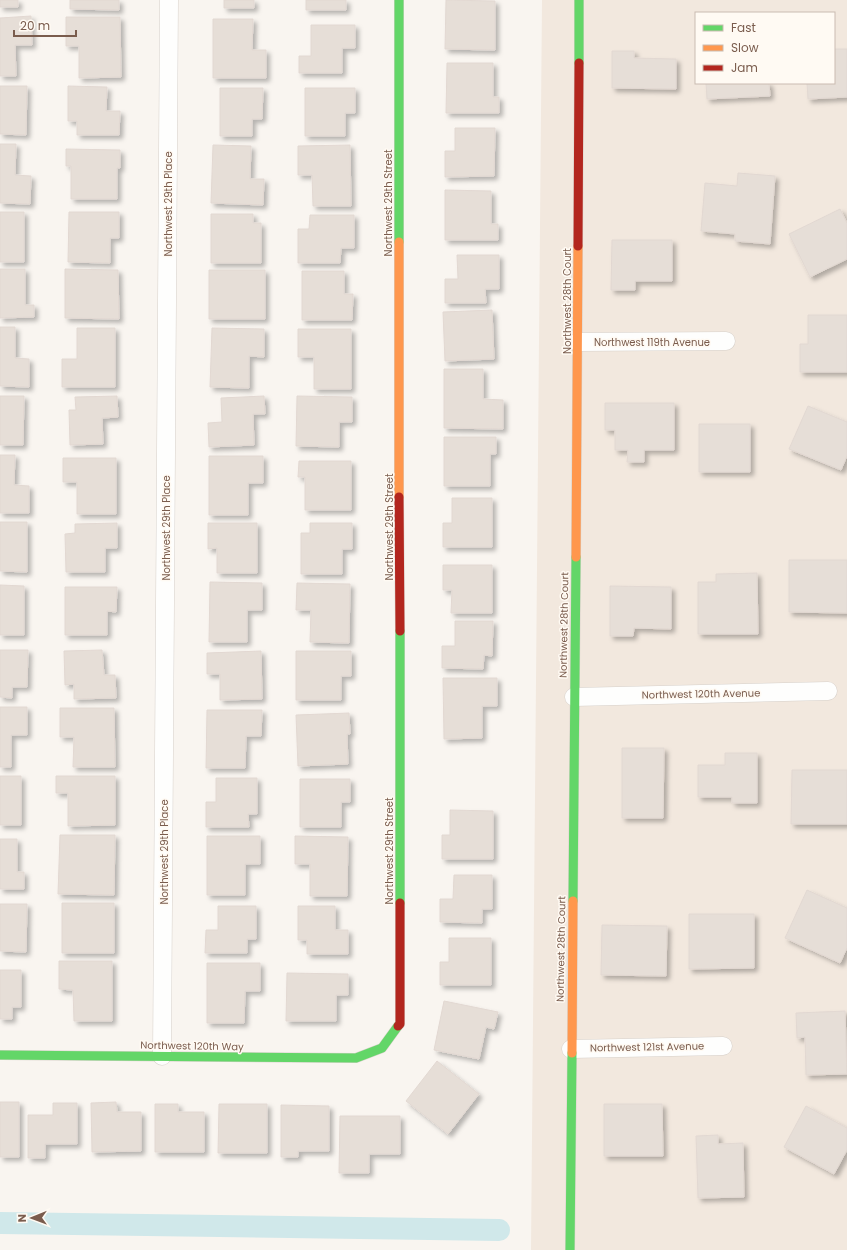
<svg xmlns="http://www.w3.org/2000/svg" width="847" height="1250" viewBox="0 0 847 1250" font-family="Poppins,sans-serif">
<style>
.residential{fill:#f2e8de;fill-rule:evenodd}
.lines{fill:none;stroke-linecap:round;stroke-linejoin:round}
.canal{stroke:#d0e8ea;stroke-width:22}
.building{fill:#e6ded7;stroke:#e2d8d2;filter:url(#shadow)}
.street-casing{stroke:#d7d1cb;stroke-width:19}
.fast-casing{stroke:#d9d2cb;stroke-width:10}
.slow-casing{stroke:#d9d2cb;stroke-width:10}
.jam-casing{stroke:#d9d2cb;stroke-width:10}
.street{stroke:#fefefd;stroke-width:18}
.fast{stroke:#63d668;stroke-width:9}
.slow{stroke:#ff974d;stroke-width:9}
.jam{stroke:#b3261e;stroke-width:9}
.labels{text-anchor:middle;dominant-baseline:central;stroke-width:3;stroke-linejoin:round;paint-order:stroke}
.street-label{font-size:10px;fill:#7a5c4d;stroke:#fffaf3}
</style>
<defs>
<filter id="shadow"><feDropShadow dx="3.5" dy="3.5" stdDeviation="2" flood-color="#0004"/></filter>
</defs>
<rect width="100%" height="100%" fill="#f9f5f0"/>
<path class="residential" d="M542 0H847V1250H531ZM696 13H834V83H696Z"/>
<g class="lines">
<path class="canal" d="M0 1223 499 1230"/>
</g>
<path class="building" d="M0 0H18V7H0Z
M70 0H119V10L70 9Z
M224 0H254V8H224Z
M306 0H346V10H306Z
M446 0 495 1V50L445 49Z
M31 16 32 45H15L16 76H0V18Z
M66 17H120L121 77 79 78V46H66Z
M213 19H253L252 50H266V78H213Z
M311 25H355V48H342V73H299V56H311Z
M834 49H847V97L808 99 807 83H834Z
M612 51H634V58L676 59V89L612 88Z
M447 63H493V97H499V113H446Z
M706 83H769L770 96 707 99Z
M0 86H27L26 135 0 134Z
M68 86 107 87 106 111H120L119 135H77V121H68Z
M220 88H263L262 119H252V136H220Z
M305 88H355V113H345V136H305Z
M455 128H495L494 176 445 177V151H455Z
M0 144H16L15 175 31 176 30 204 0 203Z
M213 145 251 146 250 179H264L263 205 211 203Z
M350 145 351 206H313L312 175H298V146Z
M66 149 120 150V168H117V199H71V166H66Z
M738 173 775 176 770 244 735 241V234L701 231 705 183 737 186Z
M445 190 491 191V224H498V240H445Z
M840 209 847 223V259L810 277 789 234Z
M0 212H24V262H0Z
M69 212H119V238H110V263L68 262Z
M211 214H253V223H261V263H211Z
M310 215H354V248H341L340 263H298V229H309Z
M612 240H672V281H635V290H611Z
M457 255H499V289H485L486 303H445V279H458Z
M0 269H25V305H34V317L0 318Z
M65 269 118 270 119 319 65 318Z
M209 270H265V319H209Z
M302 271H344V294H353L352 320H302Z
M492 310 494 359 445 361 443 312Z
M808 315H847V372H800V344H808Z
M0 327H15V358L29 359V387L0 386Z
M77 328H115V387H62V359H77Z
M212 328 264 329V357L249 356V388L210 387Z
M298 329H351V389H314V357H298Z
M444 369H483V399L503 400V429L444 428Z
M0 396H24L23 445H0Z
M117 396 118 417 102 418 103 444 70 445 69 410H76L75 397Z
M264 396 265 414H253L254 445 209 447 208 423 222 422 221 398Z
M297 396 352 397V422H339V447L296 446Z
M605 403H674V450H644V462H627L628 450H615V430H605Z
M808 406 847 422V456L841 470 789 449Z
M699 424H750V472H699Z
M444 437H496V454H490V486H444Z
M0 455H15L14 485 29 486V513H0Z
M209 456H263V483H248V515H209Z
M63 458H116V514H77V482H63Z
M299 461H351V510H305V477H298Z
M452 498H492V547H443V523H452Z
M0 522H27V572L0 571Z
M117 523V548H105V572H66L65 534 75 533V524Z
M208 523H257V573H217V548L208 549Z
M310 523H352V549H342V574H301V533H310Z
M789 560H847V613L789 612Z
M443 565H492V613H451L452 590H443Z
M757 573 758 634H698V582H716V574Z
M210 582 262 583V610H247V642H209Z
M297 583 350 584 349 643 310 642 311 610H296Z
M0 585 24 586V635H0Z
M610 586 671 587V629L634 628 633 636H610Z
M65 587H117L116 612 107 611V635H65Z
M455 621H493L492 656 484 655 483 669 442 668V646H455Z
M0 650H28L27 687H12V698L0 697Z
M102 650 104 675H115L116 698 74 699V684L65 685 64 651Z
M261 651 262 699 220 700V674H207V653Z
M296 651H351V676H341V700H296Z
M443 678H497V706H482V738L444 739Z
M0 707H27V735H11V767H0Z
M60 708H114L115 767H73L74 737H60Z
M207 710H262L261 736H246L245 768H206Z
M349 713 350 734H347L348 764 298 766 296 715Z
M622 748H664L663 818H622Z
M725 753H757V803H732V797H698V765H725Z
M792 770H847V824H791Z
M0 776H21V825H0Z
M56 776H115V825L68 826V793H56Z
M216 778H257V814H248L249 827H206V802H216Z
M300 779H350V802H341V827H300Z
M450 810 493 811V859H442V835H450Z
M60 835H115L114 895 58 894Z
M207 836H260V864H245V895H207Z
M295 836 348 837 347 896H310V864H295Z
M0 839H17V872H24V889H0Z
M454 875H492V909H482V923L440 922V899H453Z
M807 890 847 908V948L840 963 785 938Z
M62 903H114V953H62Z
M0 904H27L26 952 0 951Z
M218 906H256V939H247V953H205L206 930H218Z
M298 906H335V930H348V954H307V940H298Z
M689 914H754V968L689 969Z
M602 925 667 926 666 976 601 975Z
M449 938H491V985H440V962H449Z
M59 961H112V1021H74L73 990 59 989Z
M207 963H260V991H245L244 1023H207Z
M0 970H21V1007H12V1019H0Z
M287 973 348 974V995H336V1021H286Z
M444 1001 498 1012 494 1029 486 1027 479 1059 434 1050Z
M845 1011 847 1074 806 1075 805 1037 797 1038 796 1013Z
M437 1061 479 1094 448 1134 406 1101Z
M0 1102H19V1157H0Z
M116 1102 117 1112H141V1151L92 1152 91 1103Z
M53 1103H77V1144H45V1158H28V1115H53Z
M155 1104H178V1112H204V1152H155Z
M219 1104H267V1153H218Z
M604 1104H662L663 1156H604Z
M281 1105 329 1106V1151H298V1157H281Z
M806 1106 847 1128V1150L834 1174 784 1147Z
M340 1116H400V1154H369V1173H339Z
M718 1135V1144L743 1143 744 1197 698 1198 696 1136Z"/>
<g class="lines">
<g class="street-casing">
<path id="street" d="M578 342 726 341
M574 697 828 691
M571 1049 723 1046
M162 1056 169 0"/>
</g>
<g class="fast-casing">
<path id="fast" d="M399 0V242
M579 63V0
M400 631V903
M573 901 576 557
M0 1055 356 1058 382 1048 398 1026
M570 1250 572 1053"/>
</g>
<g class="slow-casing">
<path id="slow" d="M399 242V497
M576 557 578 246
M572 1053 573 901"/>
</g>
<g class="jam-casing">
<path id="jam" d="M578 246 579 63
M399 497 400 631
M398 1026 400 1024V903"/>
</g>
<use href="#street" class="street"/>
<use href="#fast" class="fast"/>
<use href="#slow" class="slow"/>
<use href="#jam" class="jam"/>
</g>
<g class="labels">
<g class="street-label">
<text transform="translate(388 203) rotate(-90)">Northwest 29th Street</text>
<text transform="translate(168 204) rotate(-90)">Northwest 29th Place</text>
<text transform="translate(567 301) rotate(-90)">Northwest 28th Court</text>
<text x="652" y="342">Northwest 119th Avenue</text>
<text transform="translate(389 527) rotate(-90)">Northwest 29th Street</text>
<text transform="translate(166 528) rotate(-90)">Northwest 29th Place</text>
<text transform="translate(564 625) rotate(-89)">Northwest 28th Court</text>
<text transform="translate(701 694) rotate(-1)">Northwest 120th Avenue</text>
<text transform="translate(389 851) rotate(-90)">Northwest 29th Street</text>
<text transform="translate(164 852) rotate(-90)">Northwest 29th Place</text>
<text transform="translate(561 949) rotate(-89)">Northwest 28th Court</text>
<text transform="translate(192 1046) rotate(1)">Northwest 120th Way</text>
<text transform="translate(647 1047) rotate(-1)">Northwest 121st Avenue</text>
</g>
</g>
<rect x="695" y="12" width="140" height="72" fill="#fffaf3" stroke="#cabbb1"/>
<rect x="703" y="25" width="20" height="6" fill="#63d668" stroke="#cabbb1"/>
<text x="731" y="32" font-size="12" fill="#7a5c4d">Fast</text>
<rect x="703" y="45" width="20" height="6" fill="#ff974d" stroke="#cabbb1"/>
<text x="731" y="52" font-size="12" fill="#7a5c4d">Slow</text>
<rect x="703" y="65" width="20" height="6" fill="#b3261e" stroke="#cabbb1"/>
<text x="731" y="72" font-size="12" fill="#7a5c4d">Jam</text>
<g transform="translate(32 1218) rotate(269)" stroke="#fffaf3" stroke-width="3" paint-order="stroke">
<path d="M0-3L7 15L0 10L-7 15Z" fill="#7a5c4d"/>
<text y="-6" font-size="11" font-weight="bold" text-anchor="middle" fill="#7a5c4d">N</text>
</g>
<path d="M14 30v6h62v-6" fill="none" stroke="#7a5c4d" stroke-width="2"/>
<text x="20" y="30" font-size="12" fill="#7a5c4d" stroke="#fffaf3" stroke-width="3" paint-order="stroke">20 m</text>
</svg>
